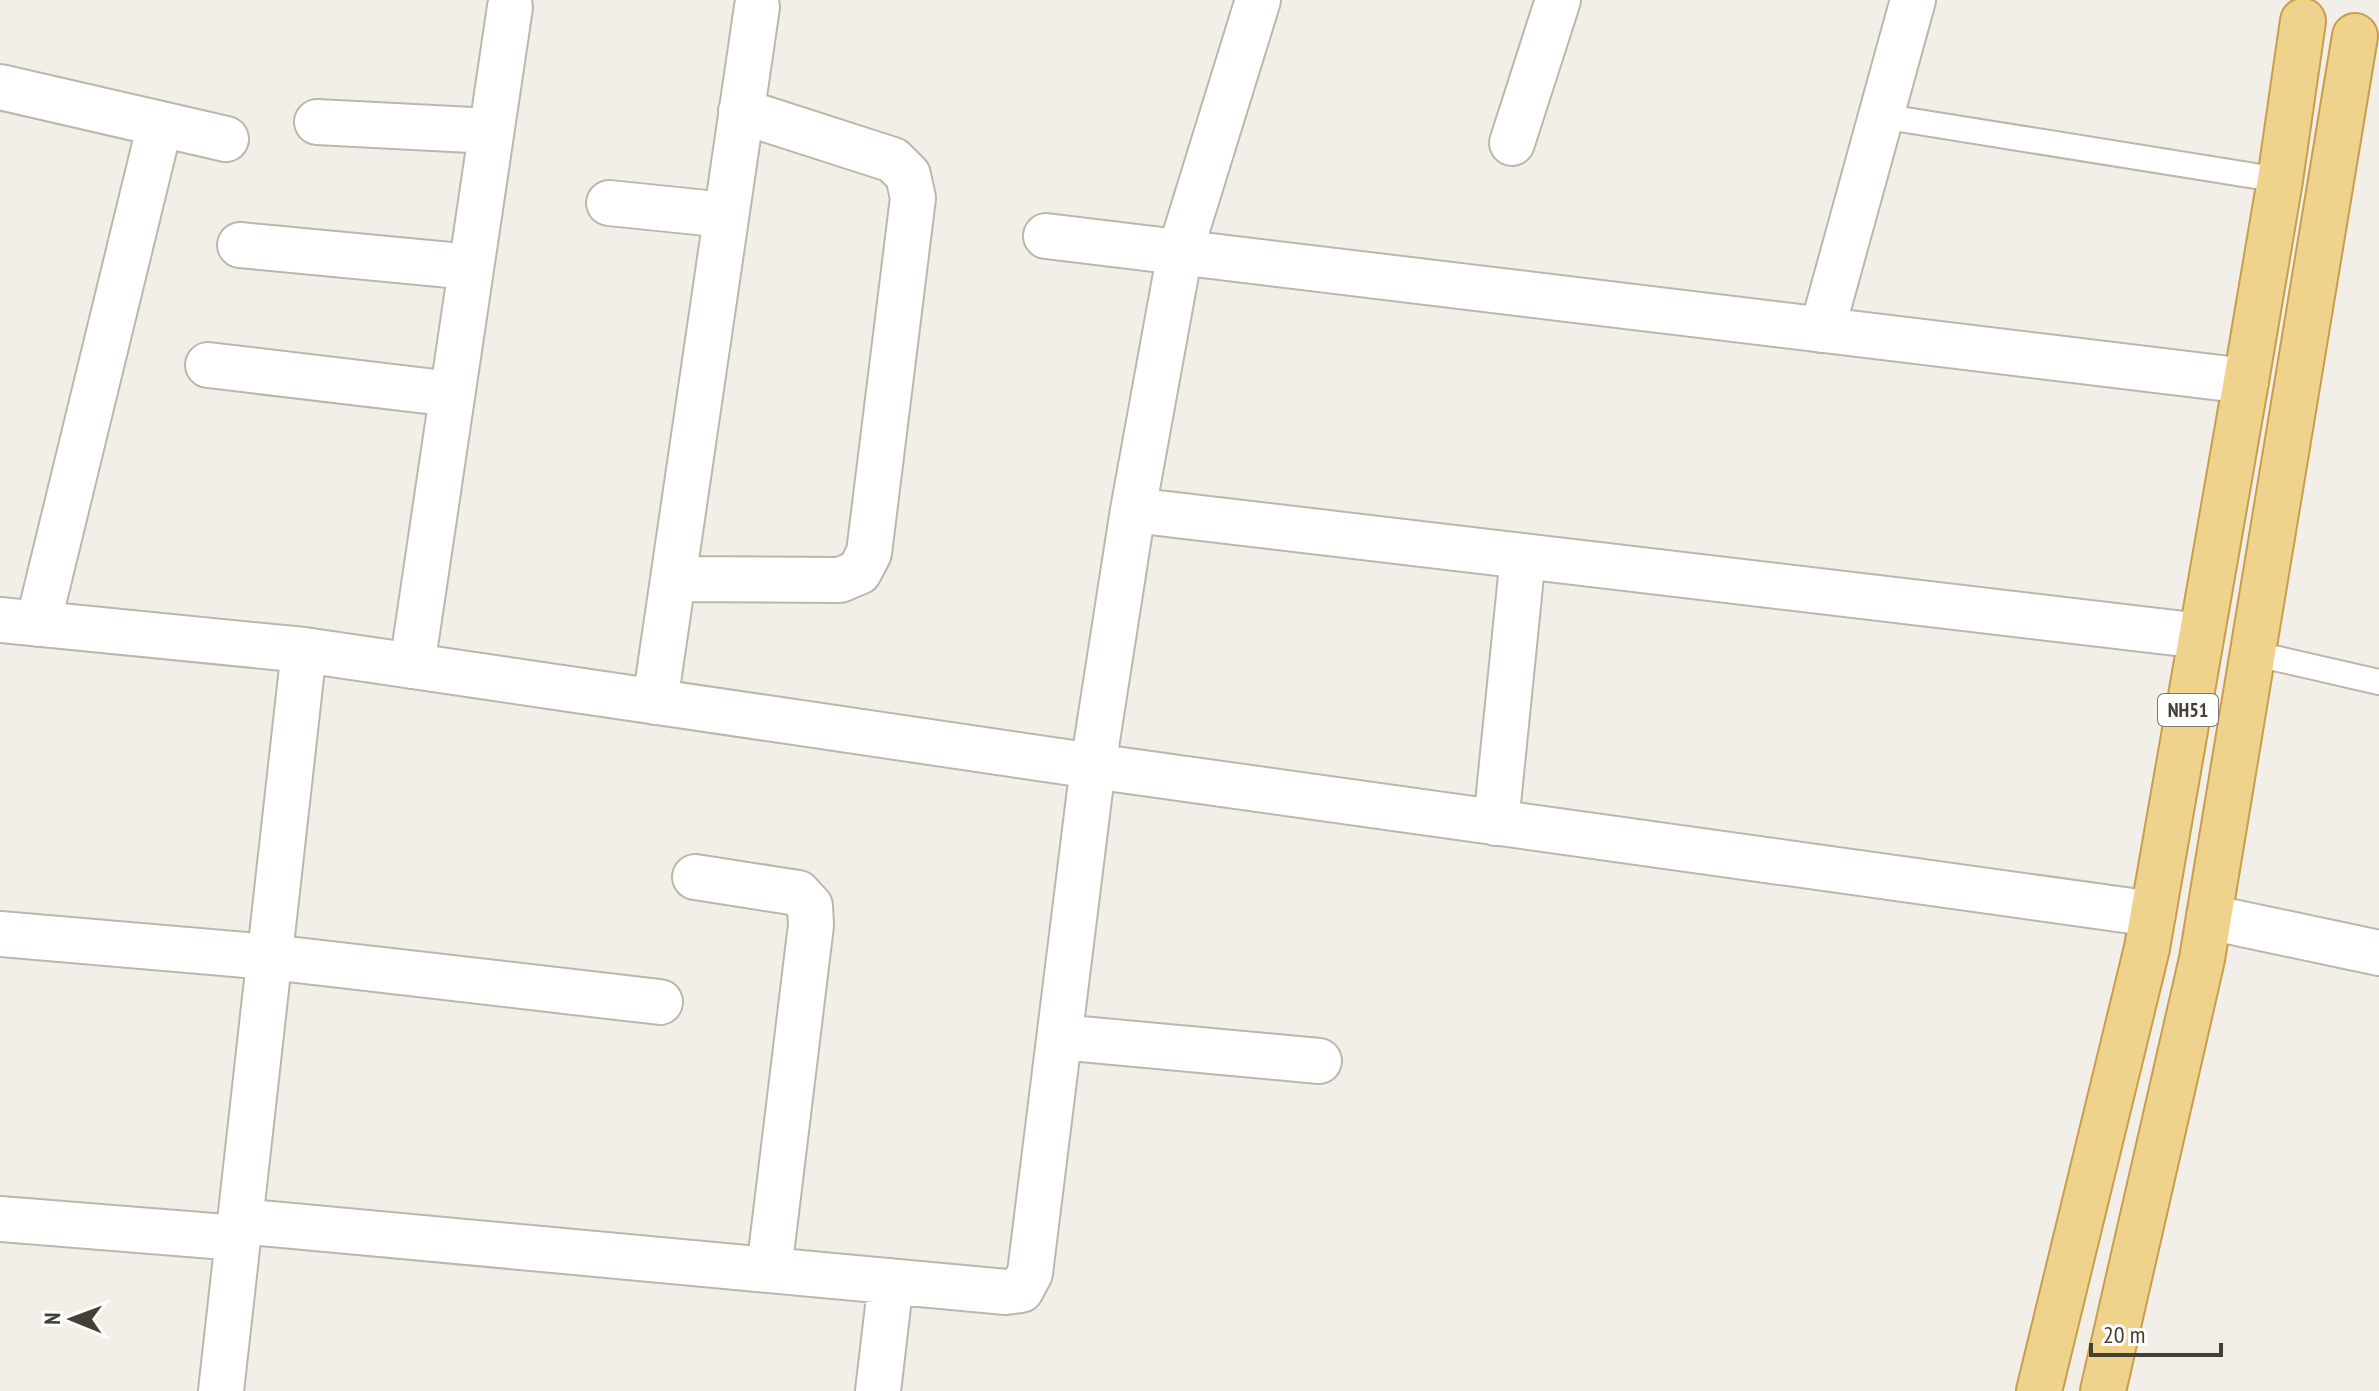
<svg xmlns="http://www.w3.org/2000/svg" width="2379" height="1391" viewBox="0 0 2379 1391" font-family="'PT Sans Narrow',sans-serif">
<style>
.lines{fill:none;stroke-linecap:round;stroke-linejoin:round}
.service-casing{stroke:#bcb7ac;stroke-width:28}
.minor-casing{stroke:#bcb7ac;stroke-width:48}
.trunk-casing{stroke:#ca9d4a;stroke-width:48}
.service{stroke:#fff;stroke-width:24}
.minor{stroke:#fff;stroke-width:44}
.trunk{stroke:#efd28c;stroke-width:44}
.labels{text-anchor:middle;dominant-baseline:central;stroke-width:7;stroke-linejoin:round;paint-order:stroke}
.shield{fill:#fff;stroke:#7c7974;stroke-width:2}
.shield-label{font-size:20px;font-weight:bold;fill:#444038}
</style>
<rect width="100%" height="100%" fill="#f2efe8"/>
<g class="lines">
<g class="service-casing">
<path id="service" d="M1881 116 2280 180
M2252 653 2379 682"/>
</g>
<g class="minor-casing">
<path id="minor" d="M0 87 226 139
M317 122 491 131
M1512 143 1558 0
M609 203 726 215
M1046 236 2246 381
M240 245 471 267
M1822 330 1913 0
M208 365 452 394
M1133 510 2201 636
M673 579 840 580 859 572 869 553 913 198 908 175 893 160 741 111
M0 620 304 650 1093 766 2153 914
M38 624 160 124
M412 666 510 7
M655 702 757 7
M1496 823 1523 556
M695 877 798 893 810 906 811 925 769 1270
M2209 917 2379 953
M0 934 270 957 660 1002
M1060 1037 1319 1061
M0 1219 238 1238
M240 1221 1006 1292 1021 1290 1030 1273 1093 766 1133 510 1180 252 1258 0
M221 1391 304 650
M878 1391 891 1281"/>
</g>
<g class="trunk-casing">
<path id="trunk" d="M2039 1391 2147 948 2246 381 2280 180 2303 21
M2103 1391 2202 959 2355 36"/>
</g>
<use href="#service" class="service"/>
<use href="#minor" class="minor"/>
<use href="#trunk" class="trunk"/>
</g>
<g class="labels">
<rect class="shield" x="2158" y="694" width="60" height="32" rx="6"/>
<g class="shield-label">
<text x="2188" y="710">NH51</text>
</g>
</g>
<g transform="translate(72 1319) rotate(271)" stroke="#ffffff" stroke-width="6" paint-order="stroke">
<path d="M0-6L14 30L0 20L-14 30Z" fill="#444038"/>
<text y="-12" font-size="22" font-weight="bold" text-anchor="middle" fill="#444038">N</text>
</g>
<path d="M2091 1343v12h130v-12" fill="none" stroke="#444038" stroke-width="4"/>
<text x="2103" y="1343" font-size="24" fill="#444038" stroke="#ffffff" stroke-width="6" paint-order="stroke">20 m</text>
</svg>
